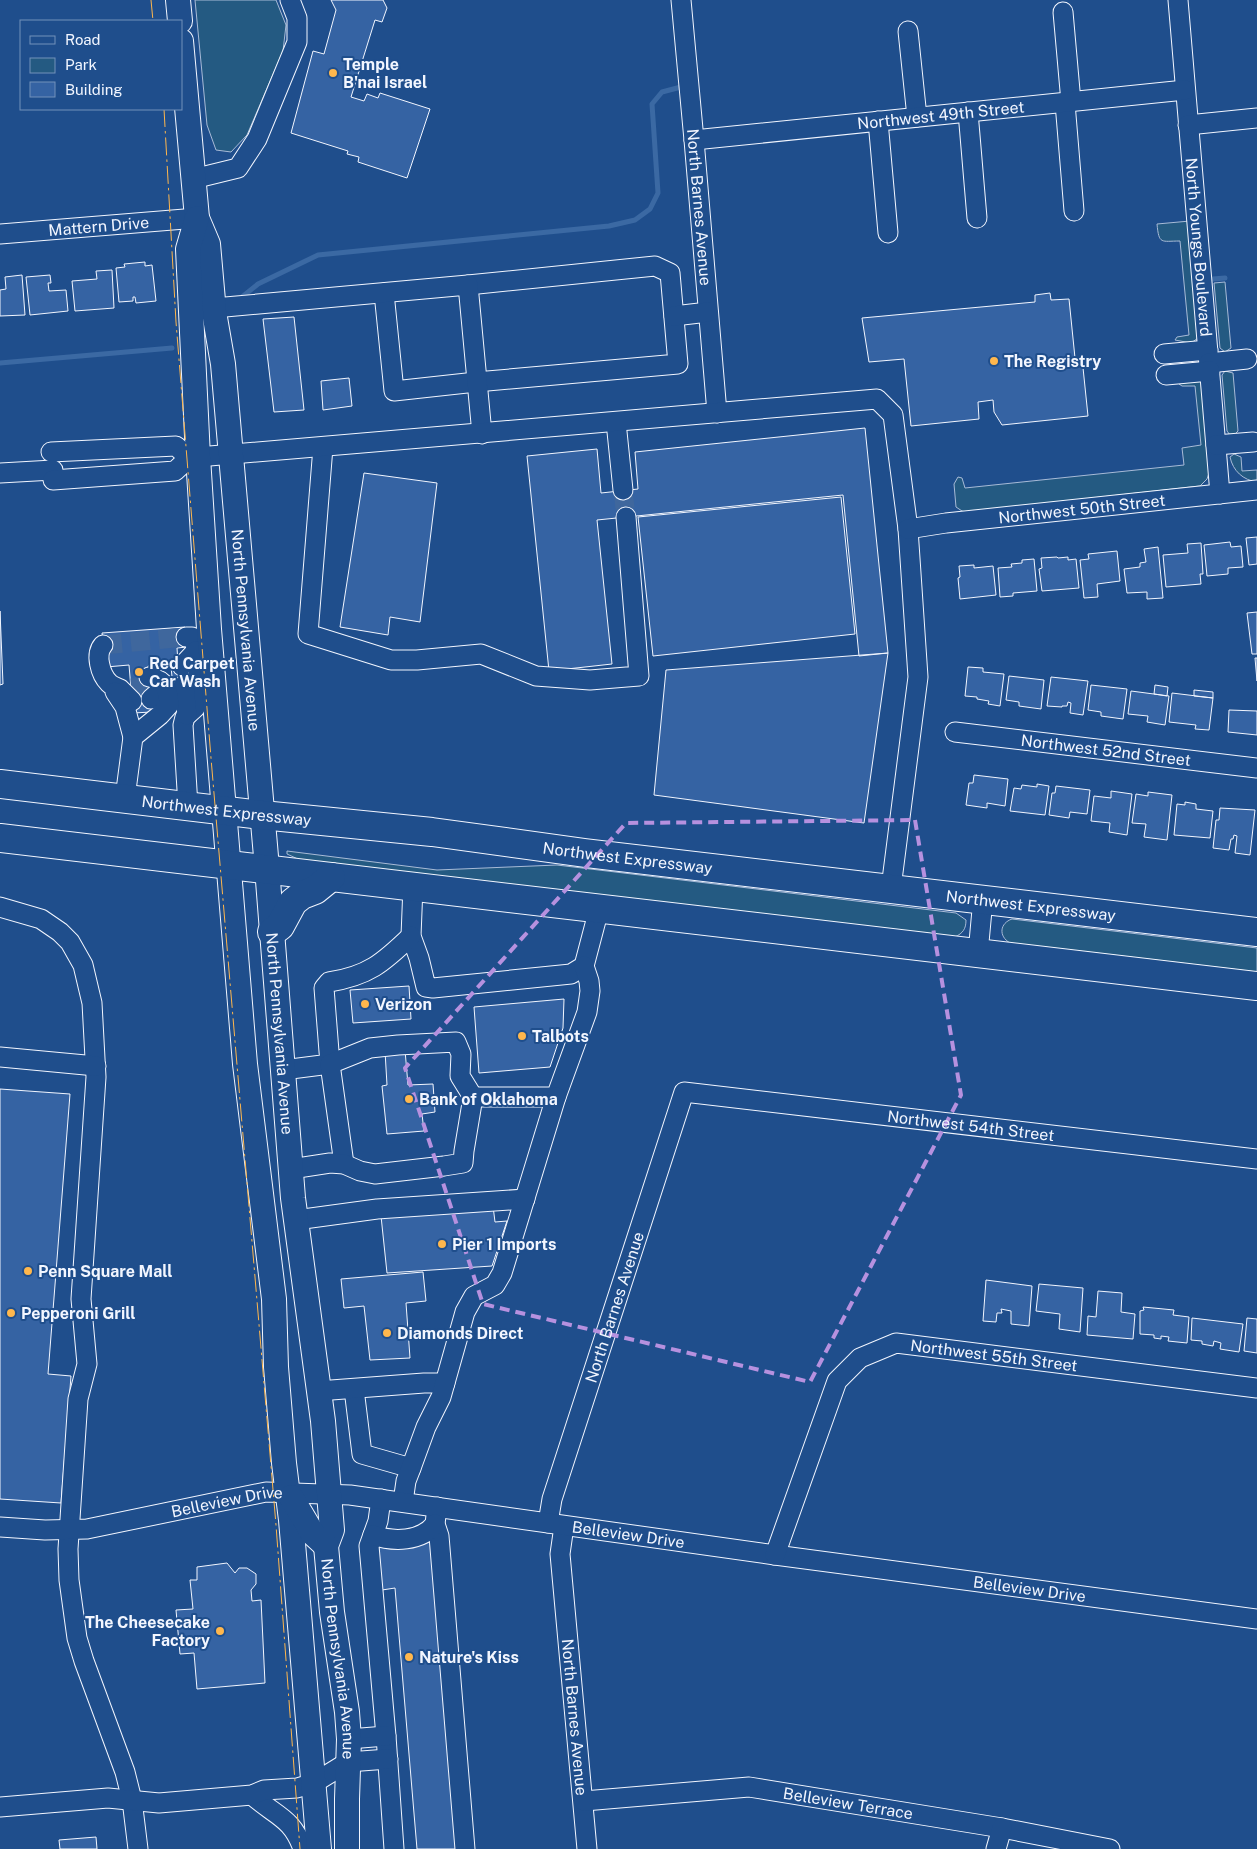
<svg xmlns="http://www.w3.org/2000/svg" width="1257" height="1849" viewBox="0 0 1257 1849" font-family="'Public Sans',sans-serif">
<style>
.green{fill:#245a82;stroke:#a8bbd7}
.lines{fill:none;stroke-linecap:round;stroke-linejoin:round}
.stream{stroke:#3b69a3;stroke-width:5}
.building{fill:#3563a3;stroke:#f2f6ff}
.minor-tunnel{stroke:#3f679d;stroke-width:19;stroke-dasharray:19 9;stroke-linecap:butt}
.minor-casing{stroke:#f2f6ff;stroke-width:21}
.major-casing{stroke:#f2f6ff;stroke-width:26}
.highway-casing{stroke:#f2f6ff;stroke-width:30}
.minor{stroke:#1f4e8c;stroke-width:19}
.major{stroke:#1f4e8c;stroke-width:24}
.highway{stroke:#1f4e8c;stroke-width:28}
.power{stroke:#ffb74d;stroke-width:1;stroke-dasharray:18 4 2.5 4;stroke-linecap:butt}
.marked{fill:none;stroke:#b691df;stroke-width:4;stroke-dasharray:10 6;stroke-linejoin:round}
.poi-dot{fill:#ffb74d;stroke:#1f4e8c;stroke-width:2}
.labels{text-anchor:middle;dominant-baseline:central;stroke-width:4;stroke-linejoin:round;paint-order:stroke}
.poi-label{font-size:16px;font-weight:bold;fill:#f2f6ff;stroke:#1f4e8c;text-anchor:start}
.street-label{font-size:16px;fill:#f2f6ff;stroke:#1f4e8c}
</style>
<rect width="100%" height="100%" fill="#1f4e8c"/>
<path class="green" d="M195 0H276L286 25 283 51 247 135 231 152 216 150 207 125Z
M1190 221 1198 338 1191 343 1175 340 1177 337 1189 335 1180 241C1161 241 1159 245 1157 224Z
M1225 282 1231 348 1225 352 1220 348 1214 283Z
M1225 371 1233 373 1238 431 1235 434 1230 435 1227 431 1222 375Z
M1200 380 1202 383 1209 473 1207 479 1200 486 966 512 962 511 956 507 954 484 958 477 962 478 965 488 1184 465 1182 448 1201 445 1195 386H1182L1179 384Z
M1234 454 1241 457 1242 471 1257 470V482C1243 480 1233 471 1230 457Z
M287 851 437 870 557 865 956 913 966 920C966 929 963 933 955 937L300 860 287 854Z
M1012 919 1257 948V972L1010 943C998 936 1000 923 1012 919Z"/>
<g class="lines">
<path class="stream" d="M1213 279 1225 278
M242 297 258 284 318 255 609 226 635 220 650 209 658 193 652 104 662 92 681 87
M0 363 172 348"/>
</g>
<path class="building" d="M331 0H383L387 8 382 22 375 20 351 97 364 101 367 94 378 98 380 93 430 109 407 178 358 162 359 157 347 154 348 151 291 133 313 51 324 54 336 10Z
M145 262V266L152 265 156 301 136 303 135 297H133V301L119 302 116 268 125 267 124 264Z
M112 270 114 308 75 311 72 281 97 279 96 271Z
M22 275 25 315 0 316V290L6 289 5 277Z
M50 275 51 283H48L49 291 66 290 68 311 30 315 26 277Z
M1050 293 1051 300 1069 299 1075 358H1082L1088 416 1002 425 994 412 993 400 978 402 979 419 911 426 904 359 869 362 862 318 1035 302V295Z
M294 317 304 410 274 412 263 319Z
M349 378 352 406 323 410 321 381Z
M865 428 888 653 859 656 843 495 597 520 612 664 549 671 527 456 597 449 601 493 638 489 635 452Z
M364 473 437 483 420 622 390 617 388 635 340 627Z
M841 497 855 634 653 656 638 517Z
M1257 537V564L1249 565 1246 538Z
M1230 542 1231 547 1241 546 1243 567 1228 568V574L1207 576 1204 545Z
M1201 543 1203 574H1200L1201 584 1166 587 1163 555 1188 553 1187 544Z
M1158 547 1163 598 1147 599V592L1127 593 1124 569 1140 567V563L1146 562 1144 549Z
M1117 551 1120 581 1097 584 1098 597 1084 598 1080 560 1089 559 1088 554Z
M1057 557 1058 558 1068 557V560L1076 559 1079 588 1042 591 1039 569 1042 568 1041 558Z
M1034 559 1037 591 1013 593V596L1000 597 998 568 1012 567 1011 564 1022 563V560Z
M974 565V568L993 566 996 595 960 599 958 578 960 577 959 566Z
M0 611 3 684 0 685Z
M1257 612V654H1252L1247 613Z
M185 627 187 647 177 648 178 663 148 666 152 712 133 713 129 665 106 667 102 633Z
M888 653 864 823 654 795 666 670Z
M1255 658H1257V681Z
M190 665 192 684 173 686 171 667Z
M968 667 983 668V672L1004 674 1000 706 988 704 989 701 977 699V697L965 696Z
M1009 676 1044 680 1041 709 1019 706V702L1006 700Z
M1051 677 1088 681 1083 715 1070 713 1071 703 1068 702 1067 706H1062V707L1047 706Z
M1091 685 1127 689 1123 719 1101 716V712L1088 710Z
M1155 685 1168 687 1167 696 1154 694Z
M1194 690 1213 692V698L1194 696Z
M1131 691 1169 696 1165 725 1147 722 1148 716 1128 714Z
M1172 693 1213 698 1209 730 1195 729 1196 725 1169 722Z
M1229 710 1257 711V735L1228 732Z
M974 775 1008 779 1005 806 987 803V808L966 805 969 783H973Z
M1037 784 1049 786 1045 815 1010 811 1014 788 1021 789 1022 785 1037 787Z
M1056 786 1090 790 1087 814 1070 812 1069 818 1049 815 1052 793H1055Z
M1111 791 1132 794 1127 835 1109 832 1110 823 1091 821 1094 796 1111 798Z
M1148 792 1172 795 1167 840 1144 837 1146 824 1132 823 1136 794 1148 796Z
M1185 802 1196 804V809L1213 811 1210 838 1174 835 1177 804 1185 805Z
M1220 808 1255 810 1250 855 1235 853 1237 836 1234 835 1233 839H1231L1229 850 1213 848 1216 820H1219Z
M409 986 411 1019 353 1023 350 990Z
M564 999 563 1028 550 1067 479 1073 474 1007Z
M405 1050 408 1085 433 1084 435 1112 422 1114 424 1131 387 1134 382 1086 387 1085 385 1051Z
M0 1089 70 1094 48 1374 71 1376 61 1503 0 1499Z
M493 1206 495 1222 507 1221 492 1266 387 1273 381 1216Z
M423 1272 426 1301 406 1303 410 1358 370 1360 364 1306 344 1308 341 1279Z
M986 1280 1032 1286 1029 1326 1011 1324V1311L1001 1309 1002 1313H997L996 1322 983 1321Z
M1039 1284 1083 1288 1080 1332 1059 1329 1060 1314 1036 1311Z
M1098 1291 1122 1293 1121 1312 1135 1314 1133 1339 1087 1335 1088 1316 1096 1317Z
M1143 1307 1174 1310 1173 1315 1189 1317 1187 1343 1168 1341 1169 1337 1161 1336V1339L1154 1338V1335L1140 1334V1311L1144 1310Z
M1192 1318 1243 1324 1239 1352 1220 1349 1221 1343 1214 1341 1213 1346 1202 1344V1341L1191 1340Z
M1247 1318 1257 1319V1353L1244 1351Z
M378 1540H435L460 1849H417L395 1588 382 1590Z
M227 1563 235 1573 239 1568H247L256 1574V1584L251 1590 252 1601 261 1600 265 1683 197 1689 194 1653 180 1654 176 1610 193 1609 190 1580H197V1567Z
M96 1837 97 1849H60L59 1840Z"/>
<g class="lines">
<path class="minor-tunnel" d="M623 490 626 517
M103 645 186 637
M131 688 150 687"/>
<g class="minor-casing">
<g id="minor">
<path id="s1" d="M681 0 694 140 717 413"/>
<path id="s2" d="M1178 0 1220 494"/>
<path d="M1063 12 1071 102"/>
<path d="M908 31 917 117"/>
<path d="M1065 103 1074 211"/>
<path d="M968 112 977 218"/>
<path d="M878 121 888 233"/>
<path d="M1188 125 1257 118"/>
<path id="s3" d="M694 140 1185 90"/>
<path d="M193 179 238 168 257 139 297 42V18L290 0"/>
<path id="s4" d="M0 234 197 218"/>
<path d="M384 293 394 391 476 382 678 364 670 273 655 266 468 285"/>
<path d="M214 308 468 285 482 434"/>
<path d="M674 316 708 312"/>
<path d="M1164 354 1208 350"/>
<path d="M1209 363 1247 359"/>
<path d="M1166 375 1210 371"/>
<path d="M616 422 623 490"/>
<path d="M1216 445 1253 442"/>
<path d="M323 447 308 634 391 660H417L481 654 536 676 590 680 639 676 626 517"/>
<path d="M51 452 176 446 189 458"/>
<path d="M0 473 53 470"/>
<path d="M53 480 175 471 189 458 198 457 877 399 893 415 908 529 918 677 891 888"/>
<path id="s5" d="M908 529 946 523 1257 490"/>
<path d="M186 637H192L195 641 201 696 195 708 185 717 183 725 188 806"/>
<path d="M103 645C95 654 100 674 109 683 112 686 116 687 120 689 124 693 128 697 132 701"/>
<path d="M182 666 196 651"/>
<path d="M184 685 187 715"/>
<path d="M115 692 125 707 133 737"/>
<path d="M151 699 166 686"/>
<path id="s6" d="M955 732 1257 768"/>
<path d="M125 798 133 737 160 715 169 705C168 689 166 680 149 677"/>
<path d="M413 886 411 936 419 958 426 987 433 988 571 974 584 966 599 909"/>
<path d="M0 907 41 919 60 932 70 942 83 965 92 1003 96 1077 81 1299 87 1364 78 1399 68 1549 69 1580 77 1638 84 1661 125 1772 132 1800 138 1849"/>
<path d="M978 953 983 899"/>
<path d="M0 1057 96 1066"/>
<path d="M283 1070 330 1064 324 988 329 982C368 976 383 963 411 936"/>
<path d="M344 1164 330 1064 370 1048 398 1045 456 1042 461 1054 460 1076 473 1097"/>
<path d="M291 1169 330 1163 344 1164 360 1171 375 1174 444 1166 463 1163 464 1151 473 1097H556L587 1012 590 991 589 981 584 966"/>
<path d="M296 1220 377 1209 525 1199"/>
<path d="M354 1389 362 1454 411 1468"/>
<path d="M318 1391 424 1383H445"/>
<path d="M381 1499 378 1521 369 1546 386 1736 394 1849"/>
<path d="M403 1502 406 1481 411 1468 426 1427 441 1397 465 1312 474 1296 495 1285 502 1273 556 1097"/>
<path d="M437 1507 435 1524 439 1536 465 1849"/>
<path id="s7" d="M548 1523 552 1499 684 1092 1257 1159"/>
<path id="s8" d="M564 1526 560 1554 587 1849"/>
<path id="s9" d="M0 1527 45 1530 87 1529 266 1492 350 1495 775 1555 1257 1619"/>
<path d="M373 1535C393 1542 421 1542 435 1524"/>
<path id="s10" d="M775 1555 837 1381 860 1358 896 1343 1257 1388"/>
<path d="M349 1739 386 1736"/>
<path d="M252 1795C275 1816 292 1817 303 1849"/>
<path id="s11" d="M584 1801 749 1787 1002 1828 1110 1849"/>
<path d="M0 1807 108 1798 159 1803 252 1795 264 1790 297 1788 314 1783 348 1762 388 1759"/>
<path d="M996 1849 1002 1828"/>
</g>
</g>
<g class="major-casing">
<g id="major">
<path d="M178 0 180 21"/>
<path id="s12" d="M181 41 197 218 208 244 214 312 223 364 267 868 293 1198 323 1421 332 1530 326 1546 332 1612 347 1712 349 1739 347 1799V1849"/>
<path d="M197 218 188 249 198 457 209 629 245 1064 274 1299 276 1367 284 1463 291 1520 319 1849"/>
<path d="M291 1497 313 1534 326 1546"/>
</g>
</g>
<g class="highway-casing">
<g id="highway">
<path id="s13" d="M0 784 262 815 432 832 585 853 1257 932"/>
<path d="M0 838 1257 986"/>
<path d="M272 932 280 926 293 902 302 895 315 890 331 877"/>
</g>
</g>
<use href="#minor" class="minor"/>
<use href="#major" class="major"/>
<use href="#highway" class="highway"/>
<path class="power" d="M151 0 153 21
M164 109 176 322 211 758 276 1525 300 1849"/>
</g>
<path class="marked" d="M915 820 961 1095 810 1382 483 1304 405 1068 626 823Z"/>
<g class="poi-dot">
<circle cx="333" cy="73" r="5"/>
<circle cx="994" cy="361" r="5"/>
<circle cx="139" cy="672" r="5"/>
<circle cx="365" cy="1004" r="5"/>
<circle cx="522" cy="1036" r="5"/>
<circle cx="409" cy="1099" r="5"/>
<circle cx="442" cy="1244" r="5"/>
<circle cx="28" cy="1271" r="5"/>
<circle cx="11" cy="1313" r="5"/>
<circle cx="387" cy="1333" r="5"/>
<circle cx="220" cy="1631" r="5"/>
<circle cx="409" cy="1657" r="5"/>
</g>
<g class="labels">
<g class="poi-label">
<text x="343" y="64">Temple<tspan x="343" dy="18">B'nai Israel</tspan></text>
<text x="1004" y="361">The Registry</text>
<text x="149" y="663">Red Carpet<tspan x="149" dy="18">Car Wash</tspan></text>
<text x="375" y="1004">Verizon</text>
<text x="532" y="1036">Talbots</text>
<text x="419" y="1099">Bank of Oklahoma</text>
<text x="452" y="1244">Pier 1 Imports</text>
<text x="38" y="1271">Penn Square Mall</text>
<text x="21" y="1313">Pepperoni Grill</text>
<text x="397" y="1333">Diamonds Direct</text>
<text x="210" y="1622" text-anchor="end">The Cheesecake<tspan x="210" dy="18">Factory</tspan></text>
<text x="419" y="1657">Nature's Kiss</text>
</g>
<g class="street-label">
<text stroke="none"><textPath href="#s3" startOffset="248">Northwest 49th Street</textPath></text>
<text stroke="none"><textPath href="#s1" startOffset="208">North Barnes Avenue</textPath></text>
<text stroke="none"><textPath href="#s4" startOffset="99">Mattern Drive</textPath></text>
<text stroke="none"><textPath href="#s2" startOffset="248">North Youngs Boulevard</textPath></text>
<text stroke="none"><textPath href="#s5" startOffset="175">Northwest 50th Street</textPath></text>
<text stroke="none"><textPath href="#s12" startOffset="594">North Pennsylvania Avenue</textPath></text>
<text stroke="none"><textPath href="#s6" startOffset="152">Northwest 52nd Street</textPath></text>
<text stroke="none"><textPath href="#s13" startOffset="228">Northwest Expressway</textPath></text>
<text stroke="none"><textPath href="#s13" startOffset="632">Northwest Expressway</textPath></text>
<text stroke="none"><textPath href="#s13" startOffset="1038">Northwest Expressway</textPath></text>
<text stroke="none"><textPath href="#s12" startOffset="999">North Pennsylvania Avenue</textPath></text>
<text stroke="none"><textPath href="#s7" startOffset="741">Northwest 54th Street</textPath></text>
<text stroke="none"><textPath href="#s7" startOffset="226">North Barnes Avenue</textPath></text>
<text stroke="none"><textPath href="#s10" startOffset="355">Northwest 55th Street</textPath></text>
<text stroke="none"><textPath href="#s9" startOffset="230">Belleview Drive</textPath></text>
<text stroke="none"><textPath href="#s9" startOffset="635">Belleview Drive</textPath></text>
<text stroke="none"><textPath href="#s9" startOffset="1040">Belleview Drive</textPath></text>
<text stroke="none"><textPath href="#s12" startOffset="1629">North Pennsylvania Avenue</textPath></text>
<text stroke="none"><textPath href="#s8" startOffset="192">North Barnes Avenue</textPath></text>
<text stroke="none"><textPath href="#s11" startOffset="266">Belleview Terrace</textPath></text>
</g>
</g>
<rect x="20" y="20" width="162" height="90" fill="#1f4e8c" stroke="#7391ba"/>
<rect x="30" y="36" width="25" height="8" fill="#1f4e8c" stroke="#7391ba"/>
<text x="65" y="45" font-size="15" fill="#f2f6ff">Road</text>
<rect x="30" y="58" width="25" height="15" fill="#245a82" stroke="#7391ba"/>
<text x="65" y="70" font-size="15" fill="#f2f6ff">Park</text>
<rect x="30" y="82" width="25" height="15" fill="#3563a3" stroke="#7391ba"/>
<text x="65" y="95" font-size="15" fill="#f2f6ff">Building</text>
</svg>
